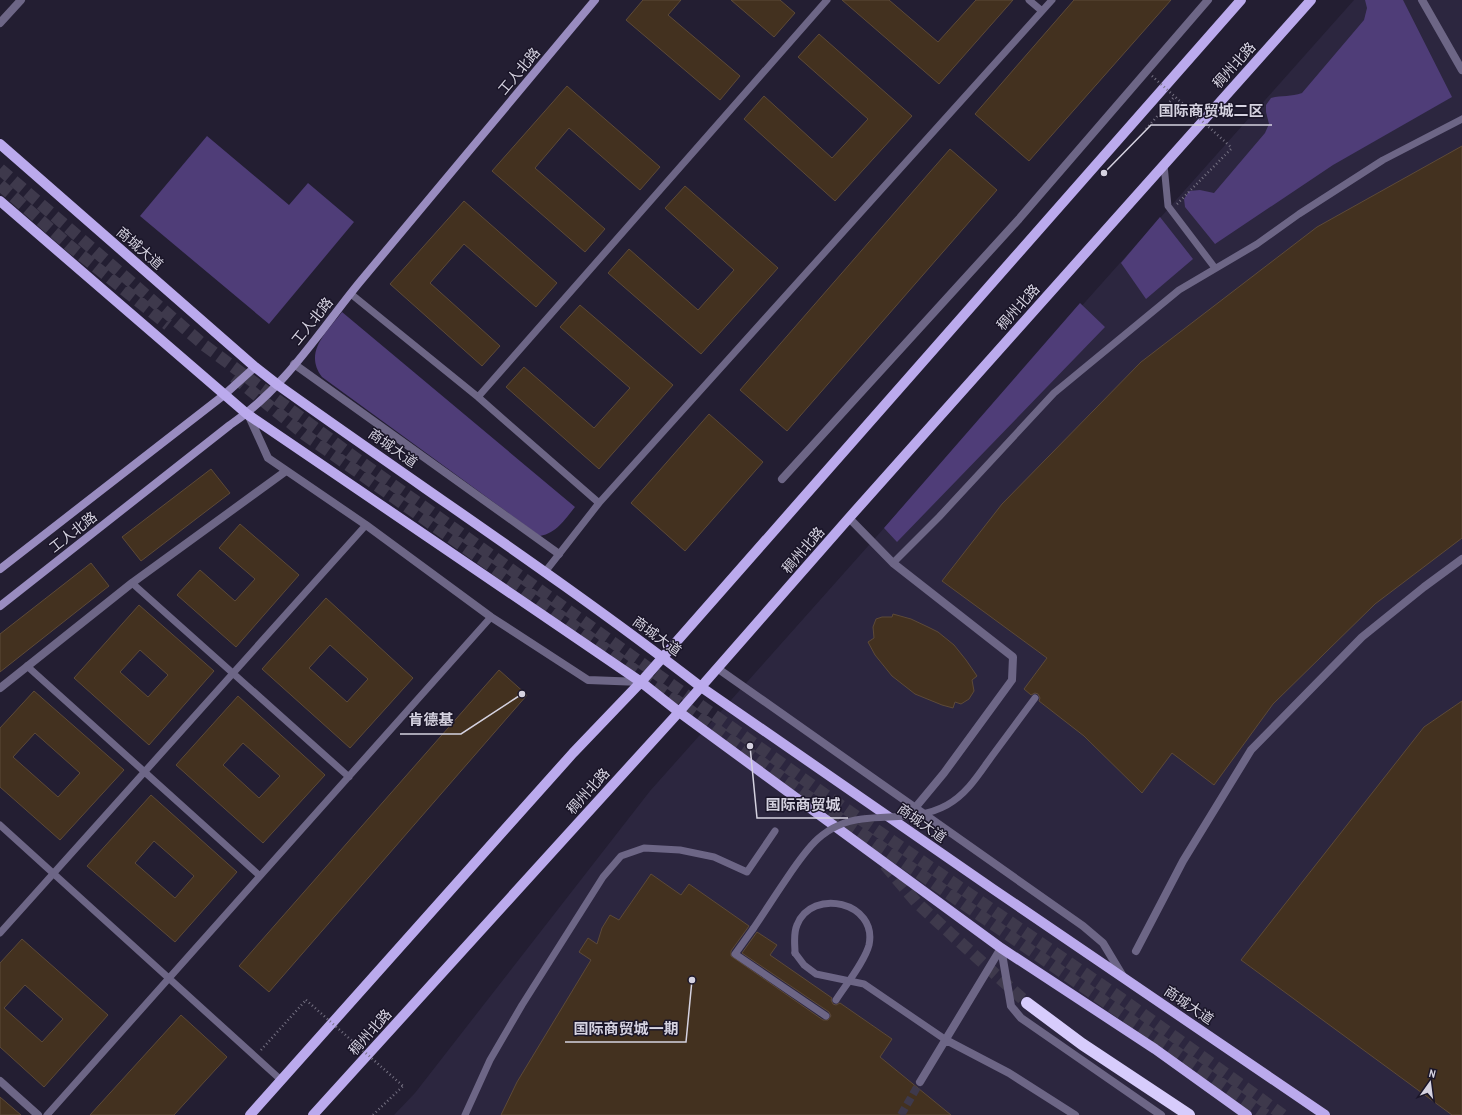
<svg xmlns="http://www.w3.org/2000/svg" width="1462" height="1115" viewBox="0 0 1462 1115" font-family="'Archivo Narrow','Noto Sans SC',sans-serif">
<style>
.built{fill:#2c263f}
.green{fill:#4f3d78}
.building{fill:#43311f;stroke:#5d4a38;fill-rule:evenodd}
.lines{fill:none;stroke-linecap:round;stroke-linejoin:round}
.street-tunnel{stroke:#3e394c;stroke-width:8;stroke-dasharray:8 4;stroke-linecap:butt}
.highway-tunnel{stroke:#3e394c;stroke-width:12;stroke-dasharray:12 6;stroke-linecap:butt}
.path{stroke:#767283;stroke-width:2.5;stroke-dasharray:1 3;stroke-linecap:butt}
.lane{stroke:#6d6686;stroke-width:7}
.street{stroke:#6d6686;stroke-width:8}
.secondary{stroke:#998cc0;stroke-width:8}
.primary{stroke:#bbaaed;stroke-width:10}
.highway{stroke:#d7ccfc;stroke-width:12}
.path-bridge{stroke:#767283;stroke-width:2.5;stroke-dasharray:1 3;stroke-linecap:butt}
.lane-bridge{stroke:#6d6686;stroke-width:7}
.labels{text-anchor:middle;dominant-baseline:central;stroke-width:3;stroke-linejoin:round;paint-order:stroke}
.street-label{font-size:14px;fill:#d5d2e0;stroke:#1a1528}
.leader{fill:none;stroke:#d5d2e0;stroke-width:1.5}
.callout-dot{fill:#d5d2e0;stroke:#1a1528;stroke-width:1.5}
.callout-label{font-size:15px;text-anchor:middle;font-weight:bold;fill:#d5d2e0;stroke:#1a1528;stroke-width:3;stroke-linejoin:round;paint-order:stroke}
</style>
<rect width="100%" height="100%" fill="#231e32"/>
<path class="built" d="M1354 0H1462V1115H394L415 1093 650 791Z"/>
<path class="green" d="M1365 0H1403L1452 97 1333 165 1215 244 1185 207 1184 199 1189 191 1200 190 1214 193 1265 133 1269 124 1266 112V105L1271 98C1282 95 1291 97 1302 93L1364 20 1367 8Z
M207 136 289 205 308 183 354 222 269 324 140 216Z
M1160 217 1193 259 1146 299 1121 263Z
M1080 303 1105 327 897 542 884 528Z
M342 312 575 507C565 519 557 533 540 536L322 377C303 352 327 332 342 312Z"/>
<path class="building" d="M643 0H681L668 15 740 76 720 100 626 20Z
M731 0H780L795 13 774 37Z
M842 0H889L938 42 976 0H1013L939 84Z
M1074 0H1171L1029 161 975 114Z
M819 34 912 116 835 201 744 119 764 96 832 158 868 119 798 57Z
M567 86 660 167 640 190 569 128 535 168 605 229 585 252 492 171Z
M1462 146V538L1375 604 1273 704 1214 785 1172 753 1142 793 1084 736 1039 701 1040 698 1038 694 1035 693 1031 695 1024 689 1047 658 942 581 1002 504 1141 362 1317 227Z
M950 149 997 190 787 431 740 390Z
M685 186 778 268 701 354 608 273 629 249 698 310 734 270 665 208Z
M464 201 557 283 536 307 464 244 430 283 500 346 482 366 390 284Z
M580 305 673 385 599 469 506 387 524 367 594 428 630 388 560 327Z
M709 414 763 462 685 551 631 503Z
M211 469 230 493 141 561 122 537Z
M240 524 299 575 236 647 177 595 200 570 235 601 255 579 219 548Z
M91 563 109 586 0 672V634Z
M326 598 413 678 350 748 262 669ZM330 645 368 679 347 702 309 668Z
M139 605 214 671 149 745 74 678ZM140 650 168 675 148 697 120 672Z
M893 614 911 619 928 627 938 632 954 645 966 660 977 676 972 680 974 691 969 699 961 704 955 702 953 708 942 705 915 694 892 676 875 655 868 642 874 638 873 627 876 619 882 617H892Z
M499 670 527 695 269 992 239 966Z
M34 691 124 770 60 840 0 787V728ZM35 733 80 773 58 797 13 757Z
M238 696 325 775 263 843 176 765ZM243 743 280 776 259 798 223 765Z
M1462 701V1115H1452L1241 960 1424 727Z
M151 795 237 872 175 942 87 866ZM154 841 194 876 175 898 135 863Z
M651 874 681 895 689 884 749 926 731 951V956L823 1020H828L831 1016 829 1012 742 953 757 932 777 945 770 955 832 998 831 1000 833 1004 836 1005 840 1003 892 1039 880 1057 951 1115H501L517 1082 591 960 579 952 588 938 597 944 602 928 610 915 619 920Z
M22 939 108 1015 44 1087 0 1047V963ZM25 985 63 1019 42 1042 4 1008Z
M181 1015 227 1057 174 1115H90Z
M0 1097 21 1115H0Z"/>
<g class="lines">
<path class="street-tunnel" d="M901 1115 920 1082"/>
<path class="highway-tunnel" d="M0 169 204 345 350 454 827 796 1122 999 1283 1115
M0 185 71 247 168 325
M234 377 304 434 522 588 809 797 1111 1006 1266 1115
M885 865 917 903 1027 1003"/>
<path class="path" d="M1146 129 1174 97
M1177 204 1232 148
M261 1050 306 1000
M373 1115 403 1086"/>
<path class="lane" d="M1029 0 1042 11
M1164 165 1168 206 1215 268
M351 294 478 397 599 503
M478 397 827 0
M893 563 939 517 1054 393 1179 290 1257 244 1299 214 1383 160 1462 119
M545 572 599 503 1052 0
M132 583 349 777
M27 666 260 876
M0 825 281 1080
M753 929 735 954 826 1016
M0 933 366 525
M795 953 804 965 816 974 864 984 946 1040
M47 1115 491 617
M465 1115 490 1060 522 1005 603 877 621 856 644 848 680 850 714 857 747 872 775 831"/>
<path class="street" d="M1422 0 1462 70
M0 23 21 0
M294 364 559 554
M248 414 268 458 366 525 491 617 588 680 641 682
M782 479 1019 219 1208 0
M849 518 893 563 1013 657 1012 680 944 773 915 808
M717 668 1083 926 1103 943 1124 978
M0 688 132 583 286 471
M1001 948 1011 1006 1021 1018 1161 1115
M1136 951 1183 861 1251 750 1362 637 1424 587 1462 559
M946 1040 1009 1073 1075 1115
M0 1081 38 1115
M920 1082 1001 948"/>
<path class="secondary" d="M0 569 224 395 255 367
M0 606 230 425C284 389 319 332 359 283 438 189 516 94 595 0"/>
<path class="primary" d="M0 144 255 367 278 385C419 486 564 581 701 687L993 889 1325 1115
M0 201 247 414 641 682 679 712 1001 948 1155 1049 1247 1115
M250 1115 573 753 641 682 1241 0
M313 1115 679 712 849 518 1311 0"/>
<path class="highway" d="M1027 1003 1082 1044 1189 1115"/>
<path class="path-bridge" d="M1152 76 1232 148
M306 1000 403 1086"/>
<path class="lane-bridge" d="M753 929C764 913 774 897 785 881 806 850 822 824 862 819 891 815 920 820 947 805 967 794 979 774 992 756 1006 737 1021 717 1035 698
M795 953C795 944 793 934 797 925 812 887 878 902 869 945 865 961 845 986 836 1000"/>
</g>
<g class="labels">
<g class="street-label">
<text transform="translate(1234 65) rotate(-48)">稠州北路</text>
<text transform="translate(519 71) rotate(-50)">工人北路</text>
<text transform="translate(140 248) rotate(41)">商城大道</text>
<text transform="translate(1018 307) rotate(-48)">稠州北路</text>
<text transform="translate(312 321) rotate(-51)">工人北路</text>
<text transform="translate(393 448) rotate(35)">商城大道</text>
<text transform="translate(73 532) rotate(-38)">工人北路</text>
<text transform="translate(803 550) rotate(-49)">稠州北路</text>
<text transform="translate(657 636) rotate(36)">商城大道</text>
<text transform="translate(588 791) rotate(-48)">稠州北路</text>
<text transform="translate(922 823) rotate(35)">商城大道</text>
<text transform="translate(1189 1005) rotate(34)">商城大道</text>
<text transform="translate(370 1032) rotate(-48)">稠州北路</text>
</g>
</g>
<path class="leader" d="M1104 173L1151 125H1272M522 694L461 734H400M750 746L757 818H848M692 980L686 1042H565"/>
<g class="callout-dot">
<circle cx="1104" cy="173" r="4"/>
<circle cx="522" cy="694" r="4"/>
<circle cx="750" cy="746" r="4"/>
<circle cx="692" cy="980" r="4"/>
</g>
<g class="callout-label">
<text x="1211" y="116">国际商贸城二区</text>
<text x="431" y="725">肯德基</text>
<text x="803" y="810">国际商贸城</text>
<text x="626" y="1034">国际商贸城一期</text>
</g>
<g transform="translate(1430 1083) rotate(14)" stroke="#1a1528" stroke-width="3" paint-order="stroke">
<path d="M0-3L7 15L0 10L-7 15Z" fill="#d5d2e0"/>
<text y="-6" font-size="11" font-weight="bold" text-anchor="middle" fill="#d5d2e0">N</text>
</g>
</svg>
